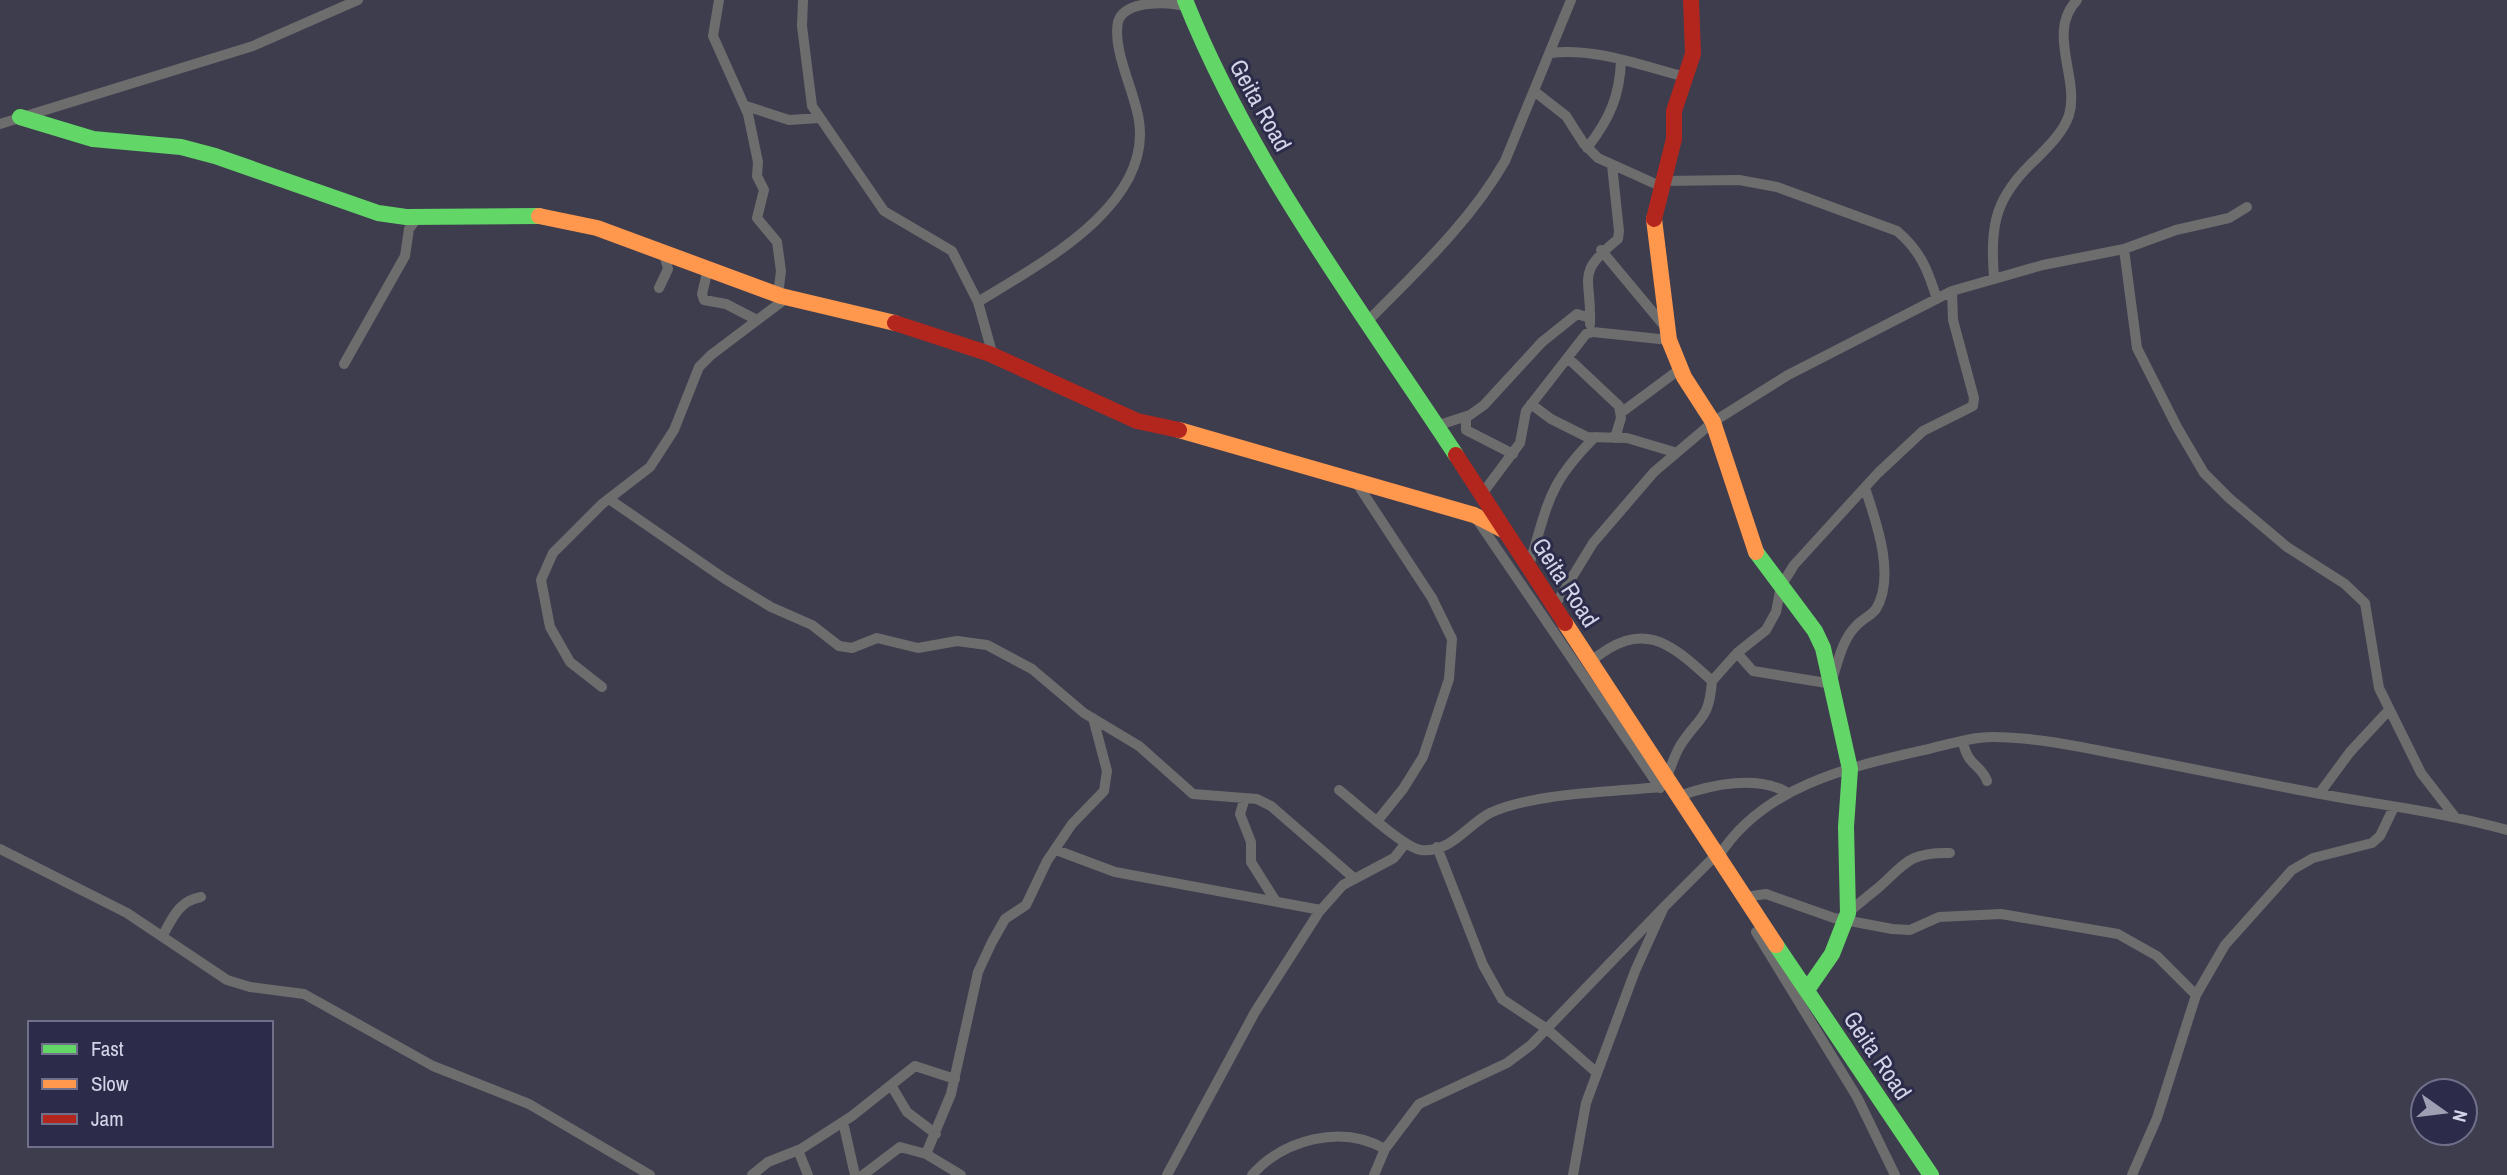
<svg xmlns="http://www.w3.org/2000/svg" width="2507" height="1175" viewBox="0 0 2507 1175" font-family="'Archivo Narrow',sans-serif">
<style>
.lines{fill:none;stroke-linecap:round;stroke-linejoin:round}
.street{stroke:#6d6d6e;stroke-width:10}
.fast{stroke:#63d668;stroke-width:16}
.slow{stroke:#ff974d;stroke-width:16}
.jam{stroke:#b3261e;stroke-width:16}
.labels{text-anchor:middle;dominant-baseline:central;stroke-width:6;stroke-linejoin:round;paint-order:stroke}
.street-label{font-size:24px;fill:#d3d4e8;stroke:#2c2c4a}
</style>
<rect width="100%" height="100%" fill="#3d3d4e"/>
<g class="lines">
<path class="street" d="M719 0 713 36 748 114 758 162 757 176 764 190 757 218 777 242 781 271 778 295
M803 0 802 26 812 106 884 211 952 251 978 302 993 356
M1550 53C1595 47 1642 66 1686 77
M1534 91 1566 116 1584 144 1598 158 1660 186
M746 106 789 120 819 118
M0 124 253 46 358 0
M1587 148C1609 120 1620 96 1621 60
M1661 181 1739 180 1777 187 1897 231C1921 251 1928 271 1937 299
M2124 249 2137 348 2177 427 2204 473 2229 498 2287 547 2345 584 2365 603 2379 688 2421 773 2455 817
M1601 250 1666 328
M708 269 702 294 704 300 726 304 757 320
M1994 278C1990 223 1995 197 2037 158 2049 146 2064 131 2069 115 2080 78 2046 32 2077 0
M659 288 668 269 664 254
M978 302C1038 265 1152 206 1139 121 1135 92 1112 50 1118 22 1124 0 1168 1 1188 7
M1368 321C1417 271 1470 222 1505 161L1571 0
M1590 324C1592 275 1574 275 1618 239L1619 231 1612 165
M1568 358 1619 406 1621 418 1615 438
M344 364 405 256 409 229 417 218
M1531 404 1551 419 1587 437 1627 438 1674 452
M1622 412 1680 369
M1466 417V430L1513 454
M1436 426 1470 415 1484 405 1542 342 1577 314 1590 318
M1356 482 1432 598 1452 639 1449 679 1423 757 1403 789 1378 820
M1482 494 1520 443 1526 411 1586 334 1593 332 1669 340
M609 499 725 579 771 607 812 625 839 646 852 648 877 638 918 648 957 641 987 645 1032 669 1084 713 1139 746 1193 794 1257 799 1271 806 1355 879
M1476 518 1660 788
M1529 565C1549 503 1546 486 1595 437
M1554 607 1593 543 1654 472 1713 422 1788 375 1952 291 2043 265 2124 249 2176 230 2229 218 2247 207
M1737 653 1753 671 1833 684
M1590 662C1643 618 1669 642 1712 681 1709 721 1699 716 1680 746 1674 756 1671 768 1666 778
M1832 680C1838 662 1842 640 1856 626 1862 619 1871 616 1876 609 1896 576 1876 521 1865 488
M1712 681 1737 653 1766 630 1776 612 1781 586 1794 565 1878 473 1923 431 1973 406 1974 398 1953 320 1952 291
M602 687 570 662 550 627 541 580 553 553 602 504 650 467 674 430 699 367 711 355 788 297
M1963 742C1968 767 1981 764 1987 781
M1339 790C1355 802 1404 848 1421 850 1451 853 1467 825 1490 813 1532 793 1613 792 1660 787
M2319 794 2350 752 2389 710
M1679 796C1710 785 1758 774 1788 793
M1245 798 1240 814 1251 842V862L1275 900
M1437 847 1483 965 1502 999 1547 1029 1597 1073
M0 849 127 913 227 980 250 987 304 994 433 1066 529 1104 650 1175
M1056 850 1115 872 1321 910
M1719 856C1763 786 1849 767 1924 750 1946 745 1970 737 1992 737 2034 737 2076 746 2117 754 2175 765 2232 777 2289 788 2361 803 2436 810 2507 830
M1745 897 1766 894 1834 918 1892 929 1910 930 1939 917 2001 914 2118 934 2157 956 2196 995
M1848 913C1858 904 1868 896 1878 888 1906 863 1909 852 1950 853
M1756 932 1857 1097 1895 1175
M163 935C173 917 179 901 201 897
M891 1085 907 1112 936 1134
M843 1122 855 1175
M798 1150 808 1175
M926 1154 951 1094 978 972 992 942 1005 919 1026 905 1047 861 1072 824 1104 791 1107 771 1093 718
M752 1175 768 1162 801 1149 852 1116 915 1066 955 1079
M863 1175 900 1147 926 1154 961 1175
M1167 1175 1255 1012 1319 912 1343 885 1394 858 1405 844
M1252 1175C1284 1139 1342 1124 1385 1149
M1374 1175 1385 1149 1419 1104 1507 1063 1531 1045 1664 907
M1573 1175 1586 1103 1635 971 1664 907 1714 857
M2132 1175 2157 1118 2196 995 2225 945 2292 870 2313 858 2372 843 2380 836 2394 807"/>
<path class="fast" d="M1185 0C1251 165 1359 307 1456 455
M20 117 93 139 181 147 215 156 378 213 406 217 539 216
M1756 552 1815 631 1823 648 1850 769 1846 827 1848 913 1832 954 1807 990
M1776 945 1931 1175"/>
<path class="slow" d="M539 216 597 228 781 296 895 323
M1654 219 1669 340 1684 377 1713 422 1756 552
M1179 430 1474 515 1505 531
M1565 623 1776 945"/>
<path class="jam" d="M1654 219 1674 139V111L1693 54 1691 0
M895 323 990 354 1137 421 1179 430
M1456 455 1565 623"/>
</g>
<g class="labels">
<g class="street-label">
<text transform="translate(1261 105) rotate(61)">Geita Road</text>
<text transform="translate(1566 582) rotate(57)">Geita Road</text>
<text transform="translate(1878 1055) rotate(56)">Geita Road</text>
</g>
</g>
<rect x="28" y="1021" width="245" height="126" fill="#2c2c4a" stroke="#6f6f89" stroke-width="2"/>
<rect x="42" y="1044" width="35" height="10" fill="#63d668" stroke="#6f6f89" stroke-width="2"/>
<text x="91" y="1056" font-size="21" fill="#d3d4e8">Fast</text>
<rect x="42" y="1079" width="35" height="10" fill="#ff974d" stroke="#6f6f89" stroke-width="2"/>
<text x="91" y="1091" font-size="21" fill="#d3d4e8">Slow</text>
<rect x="42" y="1114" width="35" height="10" fill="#b3261e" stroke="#6f6f89" stroke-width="2"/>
<text x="91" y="1126" font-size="21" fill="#d3d4e8">Jam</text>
<g transform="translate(2444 1112) rotate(104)"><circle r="33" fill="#2c2c4a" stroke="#6f6f89" stroke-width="2"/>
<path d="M0-5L12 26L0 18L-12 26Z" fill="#9e9fb2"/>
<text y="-10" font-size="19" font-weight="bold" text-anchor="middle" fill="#d3d4e8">N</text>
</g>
</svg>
